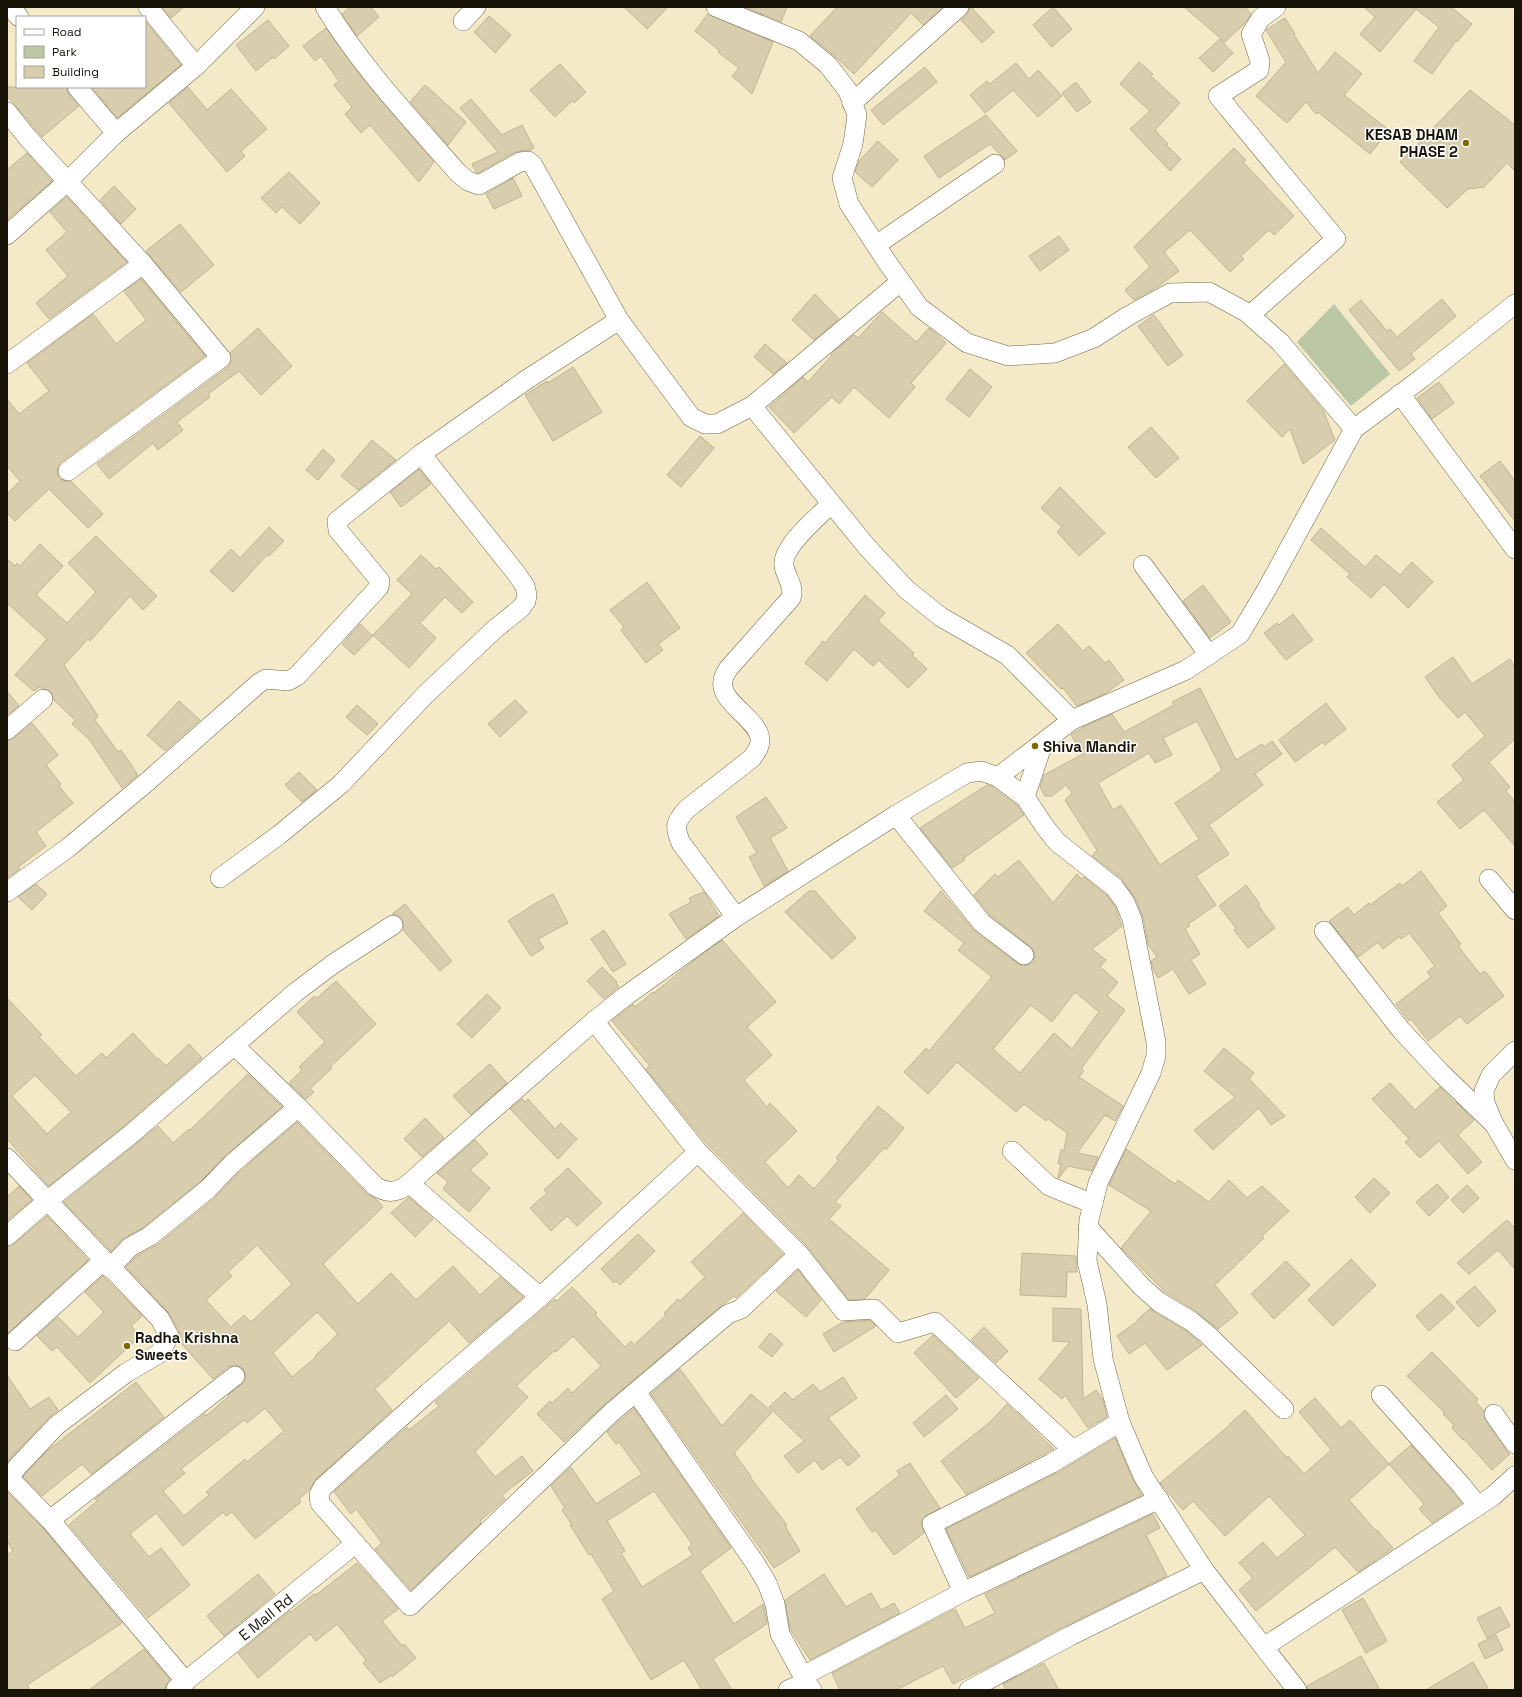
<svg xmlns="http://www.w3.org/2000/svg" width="1522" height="1697" viewBox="0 0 1522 1697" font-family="'Space Grotesk',sans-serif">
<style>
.green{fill:#bac6a4}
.building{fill:#d8cead;stroke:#beb494;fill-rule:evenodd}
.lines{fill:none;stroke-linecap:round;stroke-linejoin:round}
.minor-casing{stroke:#6f6648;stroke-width:20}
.minor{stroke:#fff;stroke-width:19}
.poi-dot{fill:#7f6a01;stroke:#fff;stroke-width:1.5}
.labels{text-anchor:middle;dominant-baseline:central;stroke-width:3;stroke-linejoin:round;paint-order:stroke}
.poi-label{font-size:15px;font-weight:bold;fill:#181408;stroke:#fff;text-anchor:start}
.street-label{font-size:15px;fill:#181408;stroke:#fff}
</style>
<rect width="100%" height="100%" fill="#f4eac8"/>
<path class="green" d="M1334 304 1390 374 1351 406 1297 342Z"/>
<path class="building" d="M162 7H184L171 18Z
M350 7H371L379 17 357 36 342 14Z
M624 7H668L647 29Z
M745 7H787L781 22Z
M837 7H943L923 25 911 13 854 74 831 53 810 36Z
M970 7H971L994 32 982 43 961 20 967 15Z
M1053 7 1072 29 1052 47 1033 25Z
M1184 7H1245L1251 14 1244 24 1225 42Z
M1364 7H1451L1472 24 1457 42 1456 41 1432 74 1414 61 1439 27 1416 9 1380 52 1360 34 1375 17Z
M708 14 773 42 752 94 732 76 739 68 718 52 720 51 695 31Z
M489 16 511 35 495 53 474 32Z
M1285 18 1295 34 1294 35 1318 73 1335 52 1362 74 1344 95 1389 130 1370 154 1318 112 1316 114 1306 102 1287 123 1256 96 1286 62 1266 30Z
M268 20 289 46 274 59 273 57 256 71 236 45Z
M145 21 181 65 117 118 91 87H145Z
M326 28 363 79 434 162 419 182 370 125 361 133 345 114 352 107 334 85 339 81 321 56 315 61 303 46Z
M1220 39 1233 53 1213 72 1199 58Z
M1139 62 1153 74 1151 76 1180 103 1155 130 1168 144 1166 145 1181 159 1170 171 1130 129 1150 111 1120 84Z
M1016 63 1029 79 1038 70 1062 96 1038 117 1013 90 985 113 970 95 987 81 990 84Z
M560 64 586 92 574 103 572 101 555 117 530 90Z
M925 67 937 82 883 125 871 110Z
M1076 82 1091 102 1077 112 1062 93Z
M425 85 466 122 448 145 410 102Z
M7 87H66L69 94 79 106 42 137 7 96Z
M188 87 207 110 231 89 267 129 241 151 245 156 227 172 169 103Z
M1470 90 1515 125V171L1507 163 1484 187 1468 189 1447 208 1400 162Z
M471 99 502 135 522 125 534 148 530 150 515 152 478 173 476 172 472 164 498 152 460 108Z
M986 115 1017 151 1005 160 990 144 939 178 924 156Z
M878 141 898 160 872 187 855 172 859 161Z
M1234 148 1246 160 1243 162 1294 216 1274 235 1269 230 1241 256 1244 259 1230 272 1190 230 1164 252 1179 271 1157 287 1134 300 1125 290 1150 267 1134 247Z
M27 153 52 181 7 220V170Z
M289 172 320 203 300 224 282 207 276 213 261 198Z
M513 178 522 196 494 209 486 194Z
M114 186 136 209 121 224 100 200Z
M67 197 127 262 49 319 36 303 68 276 46 250 67 232 50 212Z
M180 224 214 265 181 292 146 251Z
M1059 236 1069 250 1040 271 1029 256Z
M141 279 205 356 61 462 58 466 57 473 59 478 64 481H71L103 514 88 528 49 489 15 521 7 513V494L20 481 7 466V399L19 414 49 391 27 363 93 314 116 344 146 320 124 291Z
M815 294 839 319 814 340 792 320Z
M1442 299 1456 316 1411 354 1415 359 1399 371 1349 310 1361 300 1387 331 1390 329 1397 337Z
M882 312 916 342 929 328 946 343 911 383 915 387 889 418 854 387 839 404 832 397 794 433 769 407 803 377 808 382 832 355 831 354 854 335 858 338Z
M1154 315 1183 355 1168 366 1138 326Z
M258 328 292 366 261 395 239 371 208 394 210 397 177 422 183 430 158 450 153 443 109 479 97 464 228 367 231 362 230 353Z
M765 344 787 363 773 374 754 357Z
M1284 364 1323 410 1335 440 1303 464 1290 429 1282 437 1247 401Z
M573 367 602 412 553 441 525 395 547 381 548 383Z
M970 369 992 387 969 417 946 399Z
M1439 382 1454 403 1432 419 1417 398Z
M1151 427 1179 458 1156 478 1128 447Z
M700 436 714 448 681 487 667 475Z
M372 440 396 460 358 490 341 476Z
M323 449 335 460 318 480 306 470Z
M1500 461 1515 481V521L1480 476Z
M419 469 431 484 401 507 390 492Z
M1060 487 1105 533 1079 556 1057 532 1062 527 1041 508Z
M269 527 284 541 269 556 267 555 233 592 210 571 231 549 240 558Z
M1321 528 1365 567 1376 555 1400 575 1412 562 1433 582 1408 608 1384 584 1371 598 1347 577 1350 574 1311 540Z
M96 536 157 596 143 610 130 596 90 641 88 639 64 665 98 716 95 720 118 752 121 750 138 775 122 788 89 739 72 724 75 720 54 700 51 692 39 687 34 691 15 675 47 639 7 603V559L15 566 17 563 20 566 40 544 63 566 36 595 67 623 96 592 68 563Z
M421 555 436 569 439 567 473 602 462 613 445 597 420 623 436 638 409 668 373 635 412 594 397 580Z
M647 582 680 628 658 644 663 650 646 663 621 630 624 627 610 610Z
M1203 585 1231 622 1210 638 1183 601Z
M865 595 885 613 878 621 914 653 912 655 927 669 908 688 879 660 873 666 854 649 827 681 805 663 823 641 825 643Z
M1293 614 1313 640 1286 660 1264 633 1277 623 1279 625Z
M360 624 373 636 354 655 342 644Z
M1058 624 1083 651 1089 646 1105 663 1109 660 1124 680 1106 693 1077 706 1063 688 1061 689 1026 653Z
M1453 657 1472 684 1510 659 1515 668V739L1489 762 1510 787 1506 791 1515 802V846L1484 810 1460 829 1437 802 1464 780 1452 765 1485 736 1465 712 1458 718 1439 697 1425 677Z
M1200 688 1236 760 1262 744 1264 747 1272 741 1282 754 1255 774 1263 785 1209 825 1229 854 1196 876 1216 905 1188 924 1190 926 1185 929 1200 954 1191 960 1206 984 1189 994 1173 969 1158 978 1153 969 1151 961 1157 957 1148 944 1143 917 1135 898 1121 878 1092 856 1097 850 1065 800 1072 793 1066 785 1052 796H1045L1040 787 1044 775 1083 754 1071 735 1083 727 1112 714 1124 732 1174 705 1172 702ZM1197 721 1222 770 1214 776V777L1175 803 1199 839 1160 865 1121 805 1113 810 1098 783 1149 753 1155 763 1172 755 1163 738Z
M7 691 19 706 7 715Z
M515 700 527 712 500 737 488 724Z
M179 701 200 720 165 751 147 735Z
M1326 703 1346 729 1325 745 1323 742 1295 762 1279 740Z
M357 705 378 724 367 735 346 717Z
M32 723 58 755 46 765 61 784 59 786 73 803 36 832 46 846 18 867 20 869 7 878V741L14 738Z
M299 772 317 790 302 802 285 785Z
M987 785 993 787 1017 805 1024 815 964 858 965 860 952 868 920 828Z
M766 797 787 828 770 838 788 871 764 886 749 857 757 853 736 817Z
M1019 860 1053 903 1077 874 1081 879 1084 877 1106 895 1115 907 1122 926 1092 949 1106 960 1100 967 1118 982 1107 996 1125 1010 1081 1069 1084 1071 1079 1077 1123 1106 1115 1121 1105 1115 1077 1153 1098 1157 1092 1171 1068 1166 1059 1178H1058L1061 1164H1058L1061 1150H1064L1067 1133 1048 1119 1046 1121 1024 1104 1016 1112 957 1062 928 1094 904 1072 926 1048 929 1051 992 977 958 950 964 943 924 911 941 891 975 932 1018 964 1023 966 1028 965 1033 961 1035 956 1034 951 1031 947 990 915 974 895 995 874 998 877ZM1075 992 1099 1012 1072 1049 1054 1033 1020 1073 993 1049 1031 1005 1052 1022Z
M1421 871 1447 906 1438 913 1461 944 1458 946 1480 974 1485 971 1504 996 1467 1024 1460 1016 1428 1041 1411 1019 1409 1021 1396 1004 1431 977 1427 972 1435 966 1409 933 1401 939 1399 937 1383 949 1378 942 1358 957 1329 921 1348 907 1354 915 1369 903 1370 905 1400 883 1402 886Z
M36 884 47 894 32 910 18 897Z
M1246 885 1260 904 1258 905 1275 928 1248 948 1234 930 1236 928 1219 906Z
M809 891H815L856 938 832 959 785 912Z
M704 892 719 916 686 939 669 914 691 902 689 898Z
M553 894 568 923 538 939 544 948 531 956 508 921 536 903Z
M405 904 452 961 440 971 403 930 404 924 402 919 398 915 392 914Z
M604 930 626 964 613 972 591 939Z
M722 940 776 1002 747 1027 772 1055 744 1080 767 1107 770 1103 797 1131 765 1162 788 1188 799 1175 814 1189 839 1160 836 1158 878 1106 904 1128 886 1150 884 1148 835 1202 841 1206 829 1219 889 1270 865 1299 849 1300 807 1246 705 1142 646 1069 650 1066 612 1021 633 1004 635 1007 653 992 654 993 692 962Z
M602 967 617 982 616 983 619 987 604 999 587 981Z
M336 981 376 1024 330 1067 332 1068 310 1089 314 1092 306 1099 289 1083 302 1070 299 1067 325 1042 297 1012 314 996 317 998Z
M487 994 501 1008 472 1038 457 1024Z
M7 998 42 1035 39 1037 76 1076 102 1053 106 1058 133 1033 157 1059 158 1058 166 1066 189 1044 202 1058 123 1127 49 1186 7 1139ZM35 1075 71 1112 47 1134 12 1096Z
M1224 1048 1254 1073 1249 1079 1285 1116 1271 1125 1259 1108 1213 1150 1194 1130 1235 1097 1204 1071Z
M490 1064 507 1083 471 1115 453 1096Z
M248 1074 282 1107 225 1156 201 1181 144 1227 122 1239 111 1251 64 1202 158 1126 173 1143 189 1129 190 1130Z
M1390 1083 1415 1110 1440 1087 1455 1103 1456 1102 1474 1120 1458 1135 1482 1162 1468 1174 1439 1141 1420 1158 1405 1142 1409 1139 1372 1099Z
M522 1099 525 1102 528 1099 555 1129 561 1123 577 1139 558 1159 510 1109Z
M425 1118 444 1138 422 1157 404 1139Z
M297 1122 367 1194 376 1199 383 1207 323 1264 358 1304 391 1273 416 1300 453 1266 480 1295 500 1277 523 1297 469 1343 449 1321 375 1389 392 1410 316 1479 310 1489 299 1499 301 1502 255 1539 232 1512 226 1516 223 1512 183 1546 156 1513 130 1534 149 1557 161 1548 190 1585 148 1618 69 1525 97 1501 95 1499 205 1414 206 1416 229 1396 228 1395 242 1384 245 1380 246 1375 243 1369 239 1366 234 1365 228 1367 213 1379 179 1341 180 1336 179 1331 168 1312 126 1267 137 1256 157 1245 215 1198 240 1172ZM257 1245 292 1284 251 1322 244 1315 231 1327 206 1300 232 1276 228 1272ZM317 1312 338 1334 315 1356 316 1357 292 1377 273 1353ZM265 1408 284 1431 247 1462 245 1459 206 1492 209 1495 184 1516 163 1491 185 1473 181 1469 244 1420 247 1423Z
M475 1140 488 1154 470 1170 490 1188 469 1212 443 1189 448 1182 437 1173Z
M1126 1149 1175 1184 1178 1180 1209 1202 1229 1180 1247 1198 1262 1186 1289 1211 1262 1236 1264 1238 1215 1285 1238 1313 1218 1329 1197 1312 1166 1293 1121 1248 1151 1211 1109 1185Z
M568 1168 602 1203 577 1226 567 1216 551 1231 530 1208 547 1193 544 1190Z
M1374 1178 1390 1193 1370 1213 1355 1197Z
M1437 1184 1449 1197 1429 1216 1416 1202Z
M1467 1185 1479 1198 1463 1213 1451 1200Z
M19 1186 32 1200 7 1221V1197Z
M409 1197 433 1219 415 1237 391 1213Z
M743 1213 783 1254 736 1298 734 1296 721 1306 605 1404 564 1442 537 1414 550 1401 552 1403 568 1388 572 1393 601 1366 573 1336 556 1352 555 1350 516 1386 528 1397 475 1452 495 1477 522 1456 533 1471 502 1495 505 1499 480 1521 481 1523 411 1590 375 1549 382 1543 356 1509 351 1514 334 1492 407 1427 409 1430 439 1406 435 1402 555 1299 557 1301 572 1287 597 1313 595 1315 625 1347 631 1341 634 1345 666 1315 664 1313 678 1299 680 1301 705 1277 691 1262Z
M47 1216 88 1260 7 1334V1247L14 1244Z
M1507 1220 1515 1228V1269L1498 1250 1469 1274 1457 1263Z
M638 1234 655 1251 620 1285 616 1281 614 1283 601 1269Z
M1022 1253 1076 1256 1077 1272H1067L1066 1297 1020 1295Z
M1351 1259 1376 1285 1333 1326 1308 1300Z
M1286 1261 1310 1285 1274 1319 1251 1294Z
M798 1270 821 1300 806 1317 776 1291Z
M103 1276 142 1316 131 1326 140 1336 90 1383 57 1347 52 1351 37 1336 58 1317 78 1337 104 1312 85 1292Z
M1475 1286 1496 1311 1478 1327 1456 1302Z
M1441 1294 1455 1308 1429 1331 1416 1316Z
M1053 1308 1081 1309 1083 1399 1096 1390 1103 1400 1107 1417 1088 1428 1065 1395 1062 1399 1039 1379 1070 1342 1053 1341Z
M1150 1309 1185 1330 1202 1345 1167 1370 1145 1343 1129 1354 1117 1336 1138 1321 1137 1320Z
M870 1320 876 1326 834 1352 823 1334 843 1322Z
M984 1327 1008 1351 996 1363 971 1340Z
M770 1333 783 1344 772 1357 759 1347Z
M933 1335 979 1378 956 1398 914 1353Z
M1432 1352 1478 1399 1476 1402 1484 1411 1485 1420 1506 1450 1510 1454 1492 1470 1464 1439 1463 1440 1452 1428 1454 1425 1443 1414 1444 1412 1407 1376Z
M680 1369 722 1426 751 1394 772 1412 734 1453 751 1476 750 1477 787 1525 785 1526 800 1551 774 1568 651 1394Z
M7 1375 30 1409 49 1397 58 1410 49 1417 7 1462Z
M843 1377 857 1398 828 1418 860 1456 848 1466 840 1457 822 1470 815 1460 798 1473 784 1456 804 1441 769 1407 785 1392 793 1400 813 1384 820 1392Z
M136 1382 164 1417 91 1474 82 1464 42 1496 23 1477 26 1473 47 1451Z
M946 1395 958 1409 924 1437 913 1423Z
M1315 1398 1341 1428 1350 1420 1389 1464 1411 1445 1462 1503 1432 1523 1419 1509 1424 1504 1389 1464 1349 1500 1376 1531 1377 1530 1393 1548 1358 1572 1335 1547 1256 1611 1239 1590 1253 1578 1239 1563 1263 1542 1277 1558 1305 1535 1269 1496 1225 1536 1193 1501 1183 1510 1160 1483 1230 1425V1424L1245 1410 1287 1458 1288 1456 1304 1474 1331 1450 1299 1412Z
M1007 1404 1054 1449 966 1494 941 1461 990 1422Z
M634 1408 731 1548 700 1571 734 1624 763 1604 764 1607 767 1624 713 1659 732 1690H702L684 1660 651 1680 602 1599 614 1591 591 1554 589 1555 570 1525H572L562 1510 565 1508 551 1486 571 1467 596 1504 642 1474 619 1442 616 1444 607 1432ZM654 1491 692 1544 688 1548 693 1555 642 1587 621 1553 625 1551 607 1521Z
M1115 1438 1133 1480 1142 1495 969 1577 946 1529 1057 1473Z
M910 1463 940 1508 923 1518 921 1523 924 1533 894 1555 875 1530 872 1532 856 1509 900 1475 897 1471Z
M7 1492 42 1527 122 1623 27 1685 30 1690H7V1555L13 1551 7 1541Z
M1153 1514 1160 1528 1146 1535 1167 1576 1069 1624 992 1665 953 1684 943 1666 896 1690H840L832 1673 955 1609 965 1628 995 1613 985 1594Z
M357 1563 398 1609 382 1621 402 1646 404 1644 416 1658 392 1677 391 1675 380 1683 363 1663 366 1660 337 1624 316 1641 310 1634 258 1678 238 1653 290 1611 291 1612 314 1594 316 1595Z
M258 1574 275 1594 224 1636 207 1616Z
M824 1574 846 1607 871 1593 881 1610 894 1603 900 1613 810 1660 790 1629 785 1600Z
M1363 1598 1387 1641 1366 1653 1342 1610Z
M1500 1607 1510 1626 1487 1638 1477 1618Z
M1496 1635 1503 1650 1485 1659 1478 1644Z
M144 1649 170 1680 166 1685 165 1690H89Z
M1361 1656 1380 1690H1308L1307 1686Z
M1473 1662 1489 1690H1426Z
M1044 1663 1059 1690H1006L1003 1684Z"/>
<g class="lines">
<g class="minor-casing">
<g id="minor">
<path d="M10 7 19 17"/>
<path d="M325 7C362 68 412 120 458 173L468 181 479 185 520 162 528 161 533 165 619 320"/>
<path d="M716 7 799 41 828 65 848 91 857 115 853 144 842 178 849 204 887 262 919 307 967 343 1008 356 1055 353 1094 338 1128 316 1170 293 1209 292 1246 312 1280 342 1354 429"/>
<path d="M463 21 476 7"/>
<path d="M196 66 255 7"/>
<path d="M77 87 116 133"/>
<path d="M852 103 959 7"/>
<path d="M7 112 27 137 143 264 7 364"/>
<path d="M7 235 67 182 116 133 196 66 148 7"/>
<path d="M876 245 995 164"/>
<path d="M1250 315 1336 239 1218 96 1259 70 1260 61 1251 34 1261 18 1276 7"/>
<path d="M1400 394 1515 549"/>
<path d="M752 406 867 547 907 590 941 617 1007 655 1072 720"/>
<path d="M68 471 221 358 143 264"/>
<path d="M1143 565 1209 655"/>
<path d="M7 730 43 699"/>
<path d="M998 777 1072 720 1186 670 1240 634 1268 587 1354 429 1422 378 1515 304"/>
<path d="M1025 797 1043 743"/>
<path d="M896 815 982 923 1024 955"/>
<path d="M220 878 279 835 341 784 426 694 495 629 521 608 526 601 527 595 525 586 516 573 421 454"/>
<path d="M1489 879 1515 910"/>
<path d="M7 892 69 847 147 782 259 683 266 679 288 681 297 676 379 587 380 581 338 530 337 521 421 454 526 380 619 320 691 417 705 424H717L752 406 900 282"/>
<path d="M736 917 681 843C674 827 675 822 687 809L752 758C756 752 760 747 760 741 761 720 719 703 723 681 723 677 726 673 728 669L791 598C795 586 786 578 784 566 781 547 818 517 831 504"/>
<path d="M1324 931 1401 1030 1441 1073 1494 1124"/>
<path d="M234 1045 298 1107 375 1186C397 1200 408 1184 424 1170L594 1021"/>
<path d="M1515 1051 1491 1075 1484 1091 1485 1103 1494 1124 1515 1160"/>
<path d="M1012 1151 1049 1186 1093 1204"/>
<path d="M698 1152 799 1254 844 1311 874 1309 898 1333 935 1322 1073 1450"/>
<path d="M7 1158 160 1319 169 1336 160 1353 126 1373 57 1425 18 1466 7 1481"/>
<path d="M409 1183 540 1297"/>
<path d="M1088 1227 1141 1286 1159 1302 1191 1321 1208 1335 1284 1409"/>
<path d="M7 1236 47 1201 130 1135 296 992 333 964 393 925"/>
<path d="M799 1254 741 1309 728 1314 612 1412 410 1606 320 1503 319 1495 323 1487 429 1392 540 1297 698 1152 594 1021 627 995 736 917 896 815 967 773 981 771 998 777 1025 797 1045 827 1057 842 1114 887 1125 902 1132 919 1156 1042V1056L1151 1073 1098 1183 1089 1220 1087 1261 1097 1304 1103 1359 1120 1422 1143 1476 1204 1570 1297 1690"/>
<path d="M110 1268 130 1247 150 1236 208 1189 232 1164 298 1107"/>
<path d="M15 1341 103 1261"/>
<path d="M636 1392 755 1563 767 1583 775 1604 780 1634 803 1676"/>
<path d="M1494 1414 1515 1444"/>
<path d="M7 1476 50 1520 186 1682"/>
<path d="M1478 1506 1493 1496 1515 1476"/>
<path d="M50 1520 235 1376"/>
<path d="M963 1592 1159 1499"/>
<path d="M1264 1647 1478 1506 1462 1486 1381 1395"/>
<path d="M806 1682 803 1676 963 1592 932 1524 1052 1463 1120 1422"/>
<path id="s1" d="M176 1689 355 1544"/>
<path d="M788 1690 806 1682 812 1690"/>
<path d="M969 1690 1070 1636 1204 1570"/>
</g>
</g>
<use href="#minor" class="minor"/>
</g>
<g class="poi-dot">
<circle cx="1466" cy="143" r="4"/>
<circle cx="1035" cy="746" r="4"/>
<circle cx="127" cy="1346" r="4"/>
</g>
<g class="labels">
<g class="poi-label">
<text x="1458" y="134" text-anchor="end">KESAB DHAM<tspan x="1458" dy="17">PHASE 2</tspan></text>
<text x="1043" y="746">Shiva Mandir</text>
<text x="135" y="1337">Radha Krishna<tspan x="135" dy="17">Sweets</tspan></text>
</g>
<g class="street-label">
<text stroke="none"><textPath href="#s1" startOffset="115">E Mall Rd</textPath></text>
</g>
</g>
<rect width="1522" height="1697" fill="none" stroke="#181408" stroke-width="16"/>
<rect x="16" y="16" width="130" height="72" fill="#ffffff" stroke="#a3a19c"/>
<rect x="24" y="29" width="20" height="6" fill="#ffffff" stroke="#a3a19c"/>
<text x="52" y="36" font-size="12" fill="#181408">Road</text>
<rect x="24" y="46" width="20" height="12" fill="#bac6a4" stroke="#a3a19c"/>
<text x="52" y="56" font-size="12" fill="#181408">Park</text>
<rect x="24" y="66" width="20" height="12" fill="#d8cead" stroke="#a3a19c"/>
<text x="52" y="76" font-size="12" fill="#181408">Building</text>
</svg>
